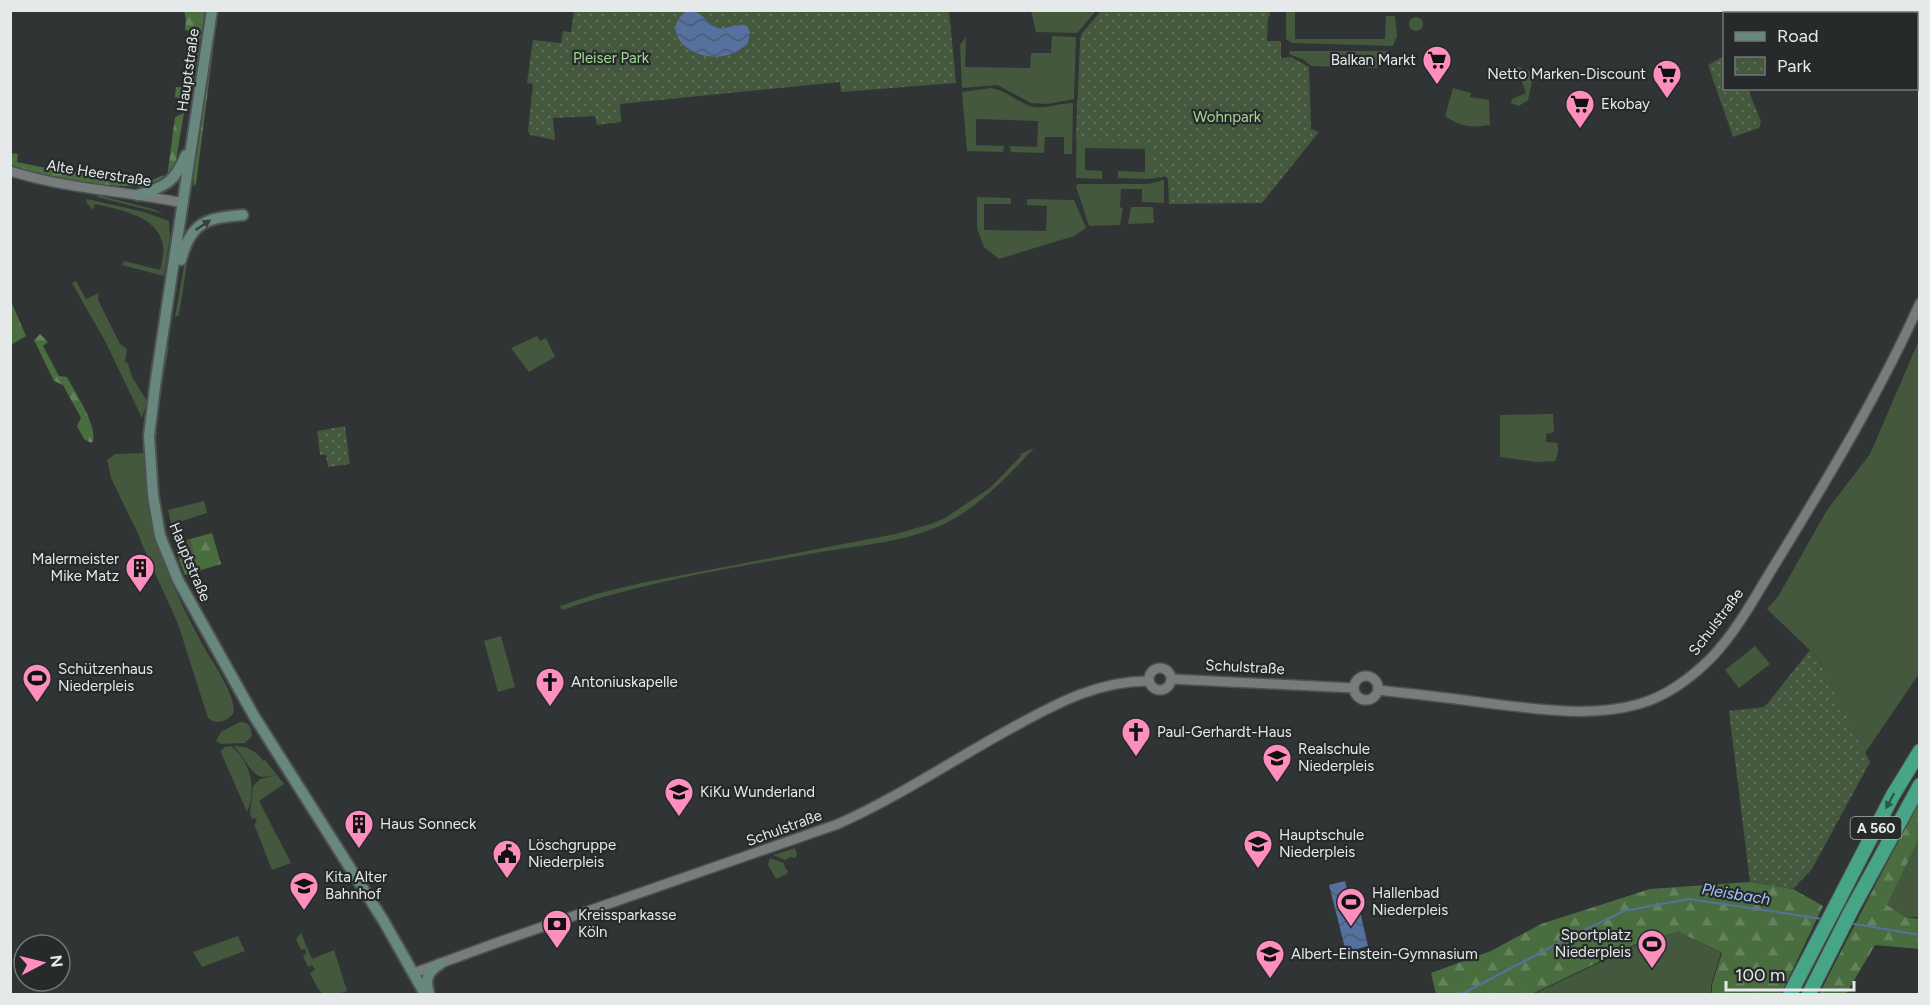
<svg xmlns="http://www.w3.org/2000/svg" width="1930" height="1005" viewBox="0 0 1930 1005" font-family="Figtree,sans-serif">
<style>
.grass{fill:#43583d}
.forest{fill:url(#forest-firs)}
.park{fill:url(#park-dots)}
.water{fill:url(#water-waves)}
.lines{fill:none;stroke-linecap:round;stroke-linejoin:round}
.stream{stroke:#56709f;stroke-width:2}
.tertiary-casing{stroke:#4e5151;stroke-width:12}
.secondary-casing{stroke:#4e5151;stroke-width:14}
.motorway-casing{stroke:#4e5151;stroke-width:16}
.tertiary{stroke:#777c7c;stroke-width:9}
.secondary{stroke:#68887f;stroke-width:10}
.motorway{stroke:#46a487;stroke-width:14}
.oneway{fill:#36423f}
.oneway2{fill:#31554b}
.labels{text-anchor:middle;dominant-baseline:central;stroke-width:4.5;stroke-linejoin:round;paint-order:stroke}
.shield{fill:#262a2a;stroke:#acb0b0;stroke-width:1.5}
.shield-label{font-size:14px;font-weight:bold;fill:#e6e9e9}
.park-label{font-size:15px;fill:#a1d892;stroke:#262a2a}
.poi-label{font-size:15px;fill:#e6e9e9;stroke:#262a2a;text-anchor:start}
.street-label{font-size:15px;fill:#e6e9e9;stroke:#262a2a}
.water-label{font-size:16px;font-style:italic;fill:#a5c5ff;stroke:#262a2a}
</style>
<defs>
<pattern id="forest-firs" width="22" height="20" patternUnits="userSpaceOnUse" patternTransform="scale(1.5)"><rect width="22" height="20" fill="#4a6d40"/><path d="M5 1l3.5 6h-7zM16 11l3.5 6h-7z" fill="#64825c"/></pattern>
<pattern id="park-dots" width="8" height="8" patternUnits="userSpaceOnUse" patternTransform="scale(1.5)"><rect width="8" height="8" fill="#43583d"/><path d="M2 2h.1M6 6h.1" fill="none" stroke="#5e7059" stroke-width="1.8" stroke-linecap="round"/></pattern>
<pattern id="water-waves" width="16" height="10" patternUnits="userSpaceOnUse" patternTransform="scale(1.5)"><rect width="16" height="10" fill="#56709f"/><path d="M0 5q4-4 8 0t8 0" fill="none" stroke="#4e5b72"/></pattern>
</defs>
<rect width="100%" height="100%" fill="#303434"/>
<path class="grass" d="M1031 11V10L1096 11 1077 33 1036 32Z
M1286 11H1295V39H1385L1386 16H1395L1397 36 1393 46 1292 43 1286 39Z
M1409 24a7 7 0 1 1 14 0a7 7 0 1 1-14 0Z
M1052 36 1076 37 1074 99 1048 104 1031 103 997 85 962 88 960 45 966 37 965 67 1030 68 1031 53H1051Z
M1290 51H1388L1377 68 1311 66 1304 60 1289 54Z
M1515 66 1528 70 1533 77 1528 100 1519 106 1511 103 1512 99 1526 93 1520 77 1514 79 1513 68Z
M991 88C1007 91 1016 101 1030 106 1044 110 1059 103 1073 103L1072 154H1064V137H1045L1044 153 1011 152 1010 146 1037 147 1038 121 976 119V145L1004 146 1003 152 967 151 962 92Z
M1453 88 1471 93 1470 97 1489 100 1490 125C1472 128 1461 127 1445 116Z
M1134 91 1165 176 1147 179 1118 178V171L1145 172V149L1085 148V170L1102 171V179L1076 178 1077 100Z
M1164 180V203L1142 202V189H1121L1120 207 1123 208 1120 225 1089 226 1076 186 1078 184H1148Z
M98 195 153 209 164 214 97 197Z
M977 197 1011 198V204H984V230L1046 231 1047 206 1027 205V199L1074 200 1086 228 1074 236 999 259 984 247 977 228Z
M87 199 144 212 169 221 170 236 164 276 122 265 124 261 160 270C162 262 164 254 163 246 160 216 117 209 95 204L93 210 86 202Z
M1131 207H1153L1154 223 1128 224Z
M199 234 189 251 179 315 175 317 187 248Z
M76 281 86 299 99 293 98 300 120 344 127 349 125 362 128 363 132 377 147 401 142 418 105 341 72 283Z
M537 336 540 341 546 338 555 357 529 372 511 348Z
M1919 340V674L1865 753 1818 658 1767 609 1779 595 1827 510 1870 454Z
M168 345 169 346C161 389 153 433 157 477 159 498 166 520 167 541 153 490 153 438 160 385 162 372 162 356 168 345Z
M1553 414 1554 432 1546 434V442L1557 443C1559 450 1558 455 1555 461L1536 462 1500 457V415Z
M1034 448C1009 475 981 505 948 522 907 543 859 545 815 553 731 568 643 582 562 610L560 606 596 594 641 583 895 534 931 524 945 518 991 487 1021 456 1020 454Z
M145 453C143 525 172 590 207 652 215 666 238 699 233 714 225 722 217 725 208 718L178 624 141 542 140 538 111 478 107 460 115 454Z
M204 501 207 513 179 522 184 540 190 539 194 548 193 555 179 560 168 510Z
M501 636 515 687 498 692 484 641Z
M1755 646 1770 664 1739 688 1725 670Z
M240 722C250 722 251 728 252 736L245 743 221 744 216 741 221 732Z
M231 746C251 762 257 789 247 812L222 755 221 751 224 747Z
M233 746C245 746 257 750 263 761L265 760 284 784 259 801 291 863 272 870 254 824 257 822 255 818 252 819 250 814 253 786 260 779 277 775C273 775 267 777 263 777 250 776 243 753 233 746Z
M1919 839V917H1905L1887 905Z
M795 848 797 854 795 858 791 857 785 860 773 855Z
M770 858 784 863 785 868 788 871 787 874 776 879 768 865Z
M1679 932 1721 953 1711 985V994H1534L1640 943Z
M301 933 312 959 334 950 347 991 339 994H323L318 989 310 973 315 970 312 965 308 967 303 956 306 954 305 949 301 950 296 939Z
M238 936 245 951 202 967 193 952Z"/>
<path class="forest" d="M184 11H205L192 88H188L184 109 181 111 182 99 175 97 176 87H184L193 32 185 30 186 19Z
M216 11H218L196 184 194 186 193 175Z
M184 113 175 166 167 178 175 117Z
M10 153 18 154 17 162 65 172H86V177C111 181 139 189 163 175V179L151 187 99 185 45 176 11 165Z
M10 299 26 336 11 345H10Z
M40 334 48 342 43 346 59 376 67 377C75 393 97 424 93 441L91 443 84 439 77 426 81 418 63 385 54 381 34 340Z
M212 533 221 564 185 575 179 560 193 554V548L190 539Z
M1919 803V839L1887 905 1905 917 1919 919V949L1875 945 1846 994H1819L1880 876Z
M1750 882 1793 889 1823 906 1781 994H1712V985L1722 953 1679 932 1640 942 1532 994H1436L1431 973 1491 951 1541 924 1650 889Z"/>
<path class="park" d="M574 10 949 11 956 83 841 92 840 82 620 104 621 122 597 125 595 116 553 118 555 140 530 135 528 131 533 84 527 83 533 40 561 43 563 31 571 32Z
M1101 11H1270V16L1268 17 1267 41H1281V58L1291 57 1309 67 1311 129 1319 132 1262 203 1169 204 1168 179 1165 176 1151 179 1152 143 1076 140 1080 40 1082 33Z
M1724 56V88L1748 89 1761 122 1759 128 1733 137 1708 65Z
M345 426 350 464 328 467 326 455H320L317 431Z
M1810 650 1818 658 1870 762 1812 869 1793 889 1750 882 1729 711 1763 707 1767 704Z"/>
<path class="water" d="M688 10C704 12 705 23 718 28 728 31 736 21 747 26L750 32 748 43C712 79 649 36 688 10Z
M1345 881 1348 893 1357 891 1361 906 1359 907 1368 946 1346 952 1329 885Z"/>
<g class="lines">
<path class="stream" d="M1849 923 1920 935
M1462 994 1572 936 1624 911 1689 899 1823 919"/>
<g class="tertiary-casing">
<path id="tertiary" d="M10 171C66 189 126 191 183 203
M1149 679a11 11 0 1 1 22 0a11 11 0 1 1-22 0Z
M1354 688a12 12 0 1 1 24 0a12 12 0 1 1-24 0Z
M1171 679 1354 688
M1378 690C1414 694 1450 698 1486 703 1536 709 1590 718 1639 704 1667 696 1691 678 1711 658 1738 630 1757 593 1777 561 1828 478 1880 392 1920 303
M414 973 496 943 838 824C901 796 959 756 1019 724 1061 701 1100 681 1149 681"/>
</g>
<g class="secondary-casing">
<path id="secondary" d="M212 10 156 379 149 436 153 495 160 536 178 580 254 716 383 920 425 994
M138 195C165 187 175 182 186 155
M181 260C191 221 207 218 243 215
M429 994C425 979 427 972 440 964"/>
</g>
<g class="motorway-casing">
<path id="motorway" d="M1790 994 1893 795 1920 751
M1809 994 1852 909 1920 785"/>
</g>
<use href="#tertiary" class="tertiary"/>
<use href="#secondary" class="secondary"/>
<use href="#motorway" class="motorway"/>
</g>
<defs><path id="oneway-solid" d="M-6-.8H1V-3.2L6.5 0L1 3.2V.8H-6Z" transform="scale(1.5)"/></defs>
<use class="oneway" href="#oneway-solid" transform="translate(203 225) rotate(-34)"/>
<use class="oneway2" href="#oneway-solid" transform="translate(1890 801) rotate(118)"/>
<defs>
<g id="supermarket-pin" transform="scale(1.5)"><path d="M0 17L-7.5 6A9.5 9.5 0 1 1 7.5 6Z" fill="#fe8ebe" stroke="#262a2a"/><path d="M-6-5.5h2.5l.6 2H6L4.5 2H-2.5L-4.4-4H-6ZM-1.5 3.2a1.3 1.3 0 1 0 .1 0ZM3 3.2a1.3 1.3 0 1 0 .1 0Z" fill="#111"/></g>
<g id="building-pin" transform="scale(1.5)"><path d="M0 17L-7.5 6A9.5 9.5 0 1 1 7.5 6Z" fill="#fe8ebe" stroke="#262a2a"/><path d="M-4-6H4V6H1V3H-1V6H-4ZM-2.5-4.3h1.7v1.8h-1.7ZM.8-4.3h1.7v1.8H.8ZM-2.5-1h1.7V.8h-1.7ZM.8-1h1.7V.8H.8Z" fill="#111"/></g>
<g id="stadium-pin" transform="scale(1.5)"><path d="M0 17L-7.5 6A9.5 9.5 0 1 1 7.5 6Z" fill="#fe8ebe" stroke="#262a2a"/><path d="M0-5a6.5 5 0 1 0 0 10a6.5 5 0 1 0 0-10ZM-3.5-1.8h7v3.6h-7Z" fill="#111"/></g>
<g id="church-pin" transform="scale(1.5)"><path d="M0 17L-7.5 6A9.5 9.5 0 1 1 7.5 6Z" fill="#fe8ebe" stroke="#262a2a"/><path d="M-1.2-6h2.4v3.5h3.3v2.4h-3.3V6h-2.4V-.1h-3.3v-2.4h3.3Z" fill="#111"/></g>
<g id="school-pin" transform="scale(1.5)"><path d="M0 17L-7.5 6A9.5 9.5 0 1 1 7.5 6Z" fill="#fe8ebe" stroke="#262a2a"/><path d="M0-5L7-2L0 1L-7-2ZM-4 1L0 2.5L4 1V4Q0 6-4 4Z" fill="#111"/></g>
<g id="civic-pin" transform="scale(1.5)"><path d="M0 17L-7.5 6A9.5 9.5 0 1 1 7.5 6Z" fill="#fe8ebe" stroke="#262a2a"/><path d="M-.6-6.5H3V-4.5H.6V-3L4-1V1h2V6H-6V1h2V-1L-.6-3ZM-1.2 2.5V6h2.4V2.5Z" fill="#111"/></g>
<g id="bank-pin" transform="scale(1.5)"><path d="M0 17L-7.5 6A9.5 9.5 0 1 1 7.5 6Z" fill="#fe8ebe" stroke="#262a2a"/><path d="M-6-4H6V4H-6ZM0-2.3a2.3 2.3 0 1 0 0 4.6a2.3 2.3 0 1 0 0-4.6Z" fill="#111"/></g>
</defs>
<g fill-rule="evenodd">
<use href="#supermarket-pin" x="1437" y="60"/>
<use href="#supermarket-pin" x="1667" y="74"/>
<use href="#supermarket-pin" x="1580" y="104"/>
<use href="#building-pin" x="140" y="568"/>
<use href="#stadium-pin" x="37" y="678"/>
<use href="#church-pin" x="550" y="682"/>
<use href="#church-pin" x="1136" y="732"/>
<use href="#school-pin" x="1277" y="758"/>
<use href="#school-pin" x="679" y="792"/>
<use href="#building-pin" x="359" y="824"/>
<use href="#school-pin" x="1258" y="844"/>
<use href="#civic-pin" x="507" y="854"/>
<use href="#school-pin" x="304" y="886"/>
<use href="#stadium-pin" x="1351" y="902"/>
<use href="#bank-pin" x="557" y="924"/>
<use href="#stadium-pin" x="1652" y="944"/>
<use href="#school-pin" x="1270" y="954"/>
</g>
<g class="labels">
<rect class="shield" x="1850.5" y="817" width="51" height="22" rx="4.5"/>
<g class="shield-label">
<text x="1876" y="828">A 560</text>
</g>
<g class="park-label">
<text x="611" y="58">Pleiser Park</text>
<text x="1227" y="117">Wohnpark</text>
</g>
<g class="poi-label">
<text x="1416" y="60" text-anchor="end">Balkan Markt</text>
<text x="1646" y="74" text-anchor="end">Netto Marken-Discount</text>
<text x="1601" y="104">Ekobay</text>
<text x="119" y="559" text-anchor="end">Malermeister<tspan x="119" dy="17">Mike Matz</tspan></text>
<text x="58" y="669">Schützenhaus<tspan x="58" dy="17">Niederpleis</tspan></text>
<text x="571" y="682">Antoniuskapelle</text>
<text x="1157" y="732">Paul-Gerhardt-Haus</text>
<text x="1298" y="749">Realschule<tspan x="1298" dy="17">Niederpleis</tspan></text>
<text x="700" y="792">KiKu Wunderland</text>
<text x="380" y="824">Haus Sonneck</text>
<text x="1279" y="835">Hauptschule<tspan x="1279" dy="17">Niederpleis</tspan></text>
<text x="528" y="845">Löschgruppe<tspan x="528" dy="17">Niederpleis</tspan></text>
<text x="325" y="877">Kita Alter<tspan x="325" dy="17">Bahnhof</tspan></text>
<text x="1372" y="893">Hallenbad<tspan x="1372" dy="17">Niederpleis</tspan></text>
<text x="578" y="915">Kreissparkasse<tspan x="578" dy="17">Köln</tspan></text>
<text x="1631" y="935" text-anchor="end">Sportplatz<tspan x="1631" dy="17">Niederpleis</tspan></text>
<text x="1291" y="954">Albert-Einstein-Gymnasium</text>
</g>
<g class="street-label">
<text transform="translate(188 70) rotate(-82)">Hauptstraße</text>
<text transform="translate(99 173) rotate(9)">Alte Heerstraße</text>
<text transform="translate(190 562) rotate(67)">Hauptstraße</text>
<text transform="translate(1716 622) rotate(-53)">Schulstraße</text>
<text transform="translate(1245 667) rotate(3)">Schulstraße</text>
<text transform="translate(784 828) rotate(-20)">Schulstraße</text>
</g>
<g class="water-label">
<text transform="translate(1736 894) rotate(9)">Pleisbach</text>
</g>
</g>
<rect width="1930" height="1005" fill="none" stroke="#e6e9e9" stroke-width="24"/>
<rect x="1723" y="12" width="195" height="78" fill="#262a2a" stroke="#737676" stroke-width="1.5"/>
<rect x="1735" y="32" width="30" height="9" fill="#68887f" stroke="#737676" stroke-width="1.5"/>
<text x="1777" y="42" font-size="18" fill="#e6e9e9">Road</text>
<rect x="1735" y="57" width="30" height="18" fill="url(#park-dots)" stroke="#737676" stroke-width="1.5"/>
<text x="1777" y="72" font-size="18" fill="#e6e9e9">Park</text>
<g transform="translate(42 963) rotate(83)"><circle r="28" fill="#262a2a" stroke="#737676" stroke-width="1.5"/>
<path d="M0-4.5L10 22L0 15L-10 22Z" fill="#fe8ebe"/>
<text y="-9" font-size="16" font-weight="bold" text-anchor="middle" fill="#e6e9e9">N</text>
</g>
<path d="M1726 981v9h128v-9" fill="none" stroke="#e6e9e9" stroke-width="3"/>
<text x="1735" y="981" font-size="18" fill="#e6e9e9" stroke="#262a2a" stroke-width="4.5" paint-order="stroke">100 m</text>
</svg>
